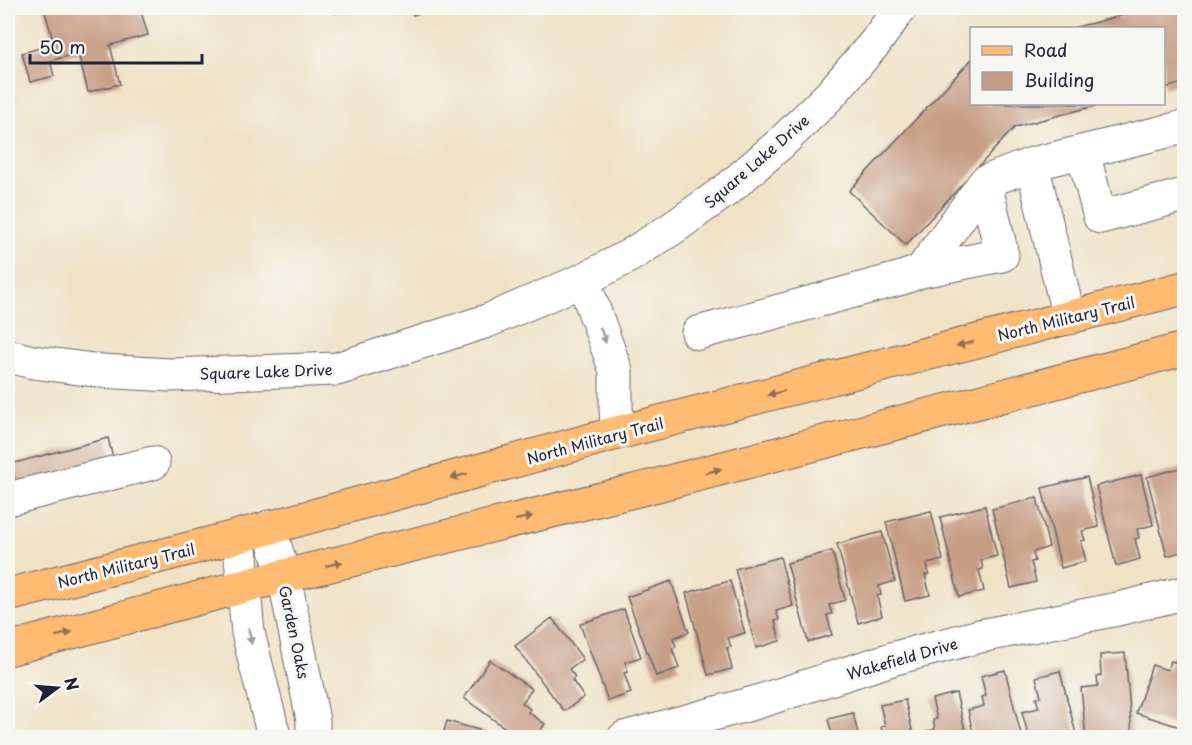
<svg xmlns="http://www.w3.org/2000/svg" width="1192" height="745" viewBox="0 0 1192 745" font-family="'Playpen Sans',sans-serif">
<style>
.building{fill:#c79e85}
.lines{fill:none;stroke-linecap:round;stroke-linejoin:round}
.minor-casing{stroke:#6a656b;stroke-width:35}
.major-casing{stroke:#6a656b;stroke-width:35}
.minor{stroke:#fff;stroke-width:33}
.major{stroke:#ffbb71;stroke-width:33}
.oneway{fill:#9c9ca7}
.oneway2{fill:#906e56}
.labels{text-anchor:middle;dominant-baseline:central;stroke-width:6;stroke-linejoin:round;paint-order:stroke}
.street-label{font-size:15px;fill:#22223b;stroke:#f6f6f2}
</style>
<rect width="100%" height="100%" fill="#f6f6f2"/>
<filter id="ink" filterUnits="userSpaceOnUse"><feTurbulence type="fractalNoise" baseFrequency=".0167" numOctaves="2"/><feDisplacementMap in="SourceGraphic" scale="12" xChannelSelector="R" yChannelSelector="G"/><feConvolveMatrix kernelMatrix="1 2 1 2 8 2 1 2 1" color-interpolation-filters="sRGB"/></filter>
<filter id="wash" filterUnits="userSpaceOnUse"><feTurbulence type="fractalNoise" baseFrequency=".008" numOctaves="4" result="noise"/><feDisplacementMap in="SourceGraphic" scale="24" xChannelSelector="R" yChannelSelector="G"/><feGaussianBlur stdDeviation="1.35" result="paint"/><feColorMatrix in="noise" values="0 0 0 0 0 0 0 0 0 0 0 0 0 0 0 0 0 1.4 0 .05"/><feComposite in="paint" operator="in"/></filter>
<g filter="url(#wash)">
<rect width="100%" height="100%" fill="#f0e2c5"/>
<g id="blocks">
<path class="building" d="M44 8H107L108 11 121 8H140L148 35 110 45 120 84 88 92 78 53 50 61 54 76 30 82 22 53 54 44Z
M332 8H350L334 13Z
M411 8H437L413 15Z
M1152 8H1184V83L1164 88V28H1073Z
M972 59V104H1102L1015 127 906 245 849 191Z
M108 438 113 458 16 484 11 464Z
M1184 467V551L1167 556 1147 477Z
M1141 475 1153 525 1137 529 1139 538 1135 539 1140 559 1116 566 1096 486Z
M1087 477 1099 527 1082 531 1085 540 1081 541 1086 561 1061 568 1042 488Z
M1037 498 1049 547 1033 552 1035 561 1031 562 1036 582 1011 588 992 509Z
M985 506 997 556 981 560 983 569 979 570 984 591 959 597 940 517Z
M931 511 943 560 927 564 929 574 925 575 930 595 905 601 886 522Z
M882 532 895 581 879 586 881 595 877 596 882 616 858 623 837 544Z
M832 551 845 600 829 605 832 614 827 615 832 635 808 642 787 563Z
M780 557 793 606 776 611 779 620 775 621 780 641 756 648 735 569Z
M671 581 689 632 673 638 676 647 672 648 679 668 656 676 627 597Z
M730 581 745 633 728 638 731 647 727 648 732 669 708 675 686 593Z
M624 609 641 657 625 662 628 672 624 673 631 693 608 701 580 624Z
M552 618 583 659 569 669 575 677 572 680 584 697 564 711 515 646Z
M1182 642 1184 643V715L1180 727 1136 713 1152 665 1168 670 1171 661 1175 662Z
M1125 653 1132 735 1086 738 1081 688 1098 686 1097 677 1101 676 1100 655Z
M490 660 532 689 522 703 530 709 528 712 545 724 535 738H519L464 698Z
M1005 670 1022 738H974L968 710 984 706 982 697 986 696 981 676Z
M1060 671 1077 738H1029L1022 712 1039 708 1036 698 1041 697 1036 677Z
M956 693 967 738H920L919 734 935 729 933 720 937 719 932 699Z
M905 700 914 738H884L881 727 885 726 880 705Z
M853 713 859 738H833L828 719Z
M447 721 496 735 495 738H442Z"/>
</g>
</g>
<g filter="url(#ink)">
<use href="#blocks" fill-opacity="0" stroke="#6a656b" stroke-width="1.5"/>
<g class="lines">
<g class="minor-casing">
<path id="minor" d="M1083 152 1100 217 1184 195
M985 182 1002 255 921 271 985 182 1032 164
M583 280 616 371V407L617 433
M1069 318 1032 164 1184 127
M698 333 902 278 921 271
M8 356 33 362 101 371 170 375 337 369 487 321 583 280 629 256 673 228 729 188 781 143 830 95 875 43 900 8
M8 499 153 463
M269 527 284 576 313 720V738
M239 536 248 633 273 732V738
M624 738 754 703 895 658 980 636 1118 609 1184 593"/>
</g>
<g class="major-casing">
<path id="major" d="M8 595 239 536 617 433 1184 288
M8 649 244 586 638 490 1184 349"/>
</g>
<use href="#minor" class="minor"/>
<use href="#major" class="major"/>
</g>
<defs><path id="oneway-solid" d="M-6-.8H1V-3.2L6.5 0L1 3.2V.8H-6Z" transform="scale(1.5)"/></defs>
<g class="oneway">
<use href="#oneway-solid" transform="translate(603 335) rotate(70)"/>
<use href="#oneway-solid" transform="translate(250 636) rotate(79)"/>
</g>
<g class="oneway2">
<use href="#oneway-solid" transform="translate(965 344) rotate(166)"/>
<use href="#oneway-solid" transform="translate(776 393) rotate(166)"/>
<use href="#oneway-solid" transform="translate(713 471) rotate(-15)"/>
<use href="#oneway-solid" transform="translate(459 476) rotate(165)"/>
<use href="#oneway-solid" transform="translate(524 518) rotate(-14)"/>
<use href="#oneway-solid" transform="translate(334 564) rotate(-14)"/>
<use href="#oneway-solid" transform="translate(64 634) rotate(-15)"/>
</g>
</g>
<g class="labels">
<g class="street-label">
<text transform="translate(756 161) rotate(-41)">Square Lake Drive</text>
<text transform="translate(1066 318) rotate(-14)">North Military Trail</text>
<text transform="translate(266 371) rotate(-2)">Square Lake Drive</text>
<text transform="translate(595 440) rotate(-15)">North Military Trail</text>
<text transform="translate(126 565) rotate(-14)">North Military Trail</text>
<text transform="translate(295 632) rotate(78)">Garden Oaks</text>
<text transform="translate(902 658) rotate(-16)">Wakefield Drive</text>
</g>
</g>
<rect width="1192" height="745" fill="none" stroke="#f6f6f2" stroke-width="30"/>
<rect x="970" y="27" width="195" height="78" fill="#f6f6f2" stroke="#a1a1a9" stroke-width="1.5"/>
<rect x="982" y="46" width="30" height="9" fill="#ffbb71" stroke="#a1a1a9" stroke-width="1.5"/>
<text x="1024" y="57" font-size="18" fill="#22223b">Road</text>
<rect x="982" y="72" width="30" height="18" fill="#c79e85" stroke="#a1a1a9" stroke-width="1.5"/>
<text x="1024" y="87" font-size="18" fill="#22223b">Building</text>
<g transform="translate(57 688) rotate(74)" stroke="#f6f6f2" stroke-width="4.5" paint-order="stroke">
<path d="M0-4.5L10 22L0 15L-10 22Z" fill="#22223b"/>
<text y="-9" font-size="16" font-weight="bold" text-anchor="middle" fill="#22223b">N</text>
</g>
<path d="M30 54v9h172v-9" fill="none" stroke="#22223b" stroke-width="3"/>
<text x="39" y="54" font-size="18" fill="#22223b" stroke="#f6f6f2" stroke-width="4.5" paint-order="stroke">50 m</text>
</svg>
